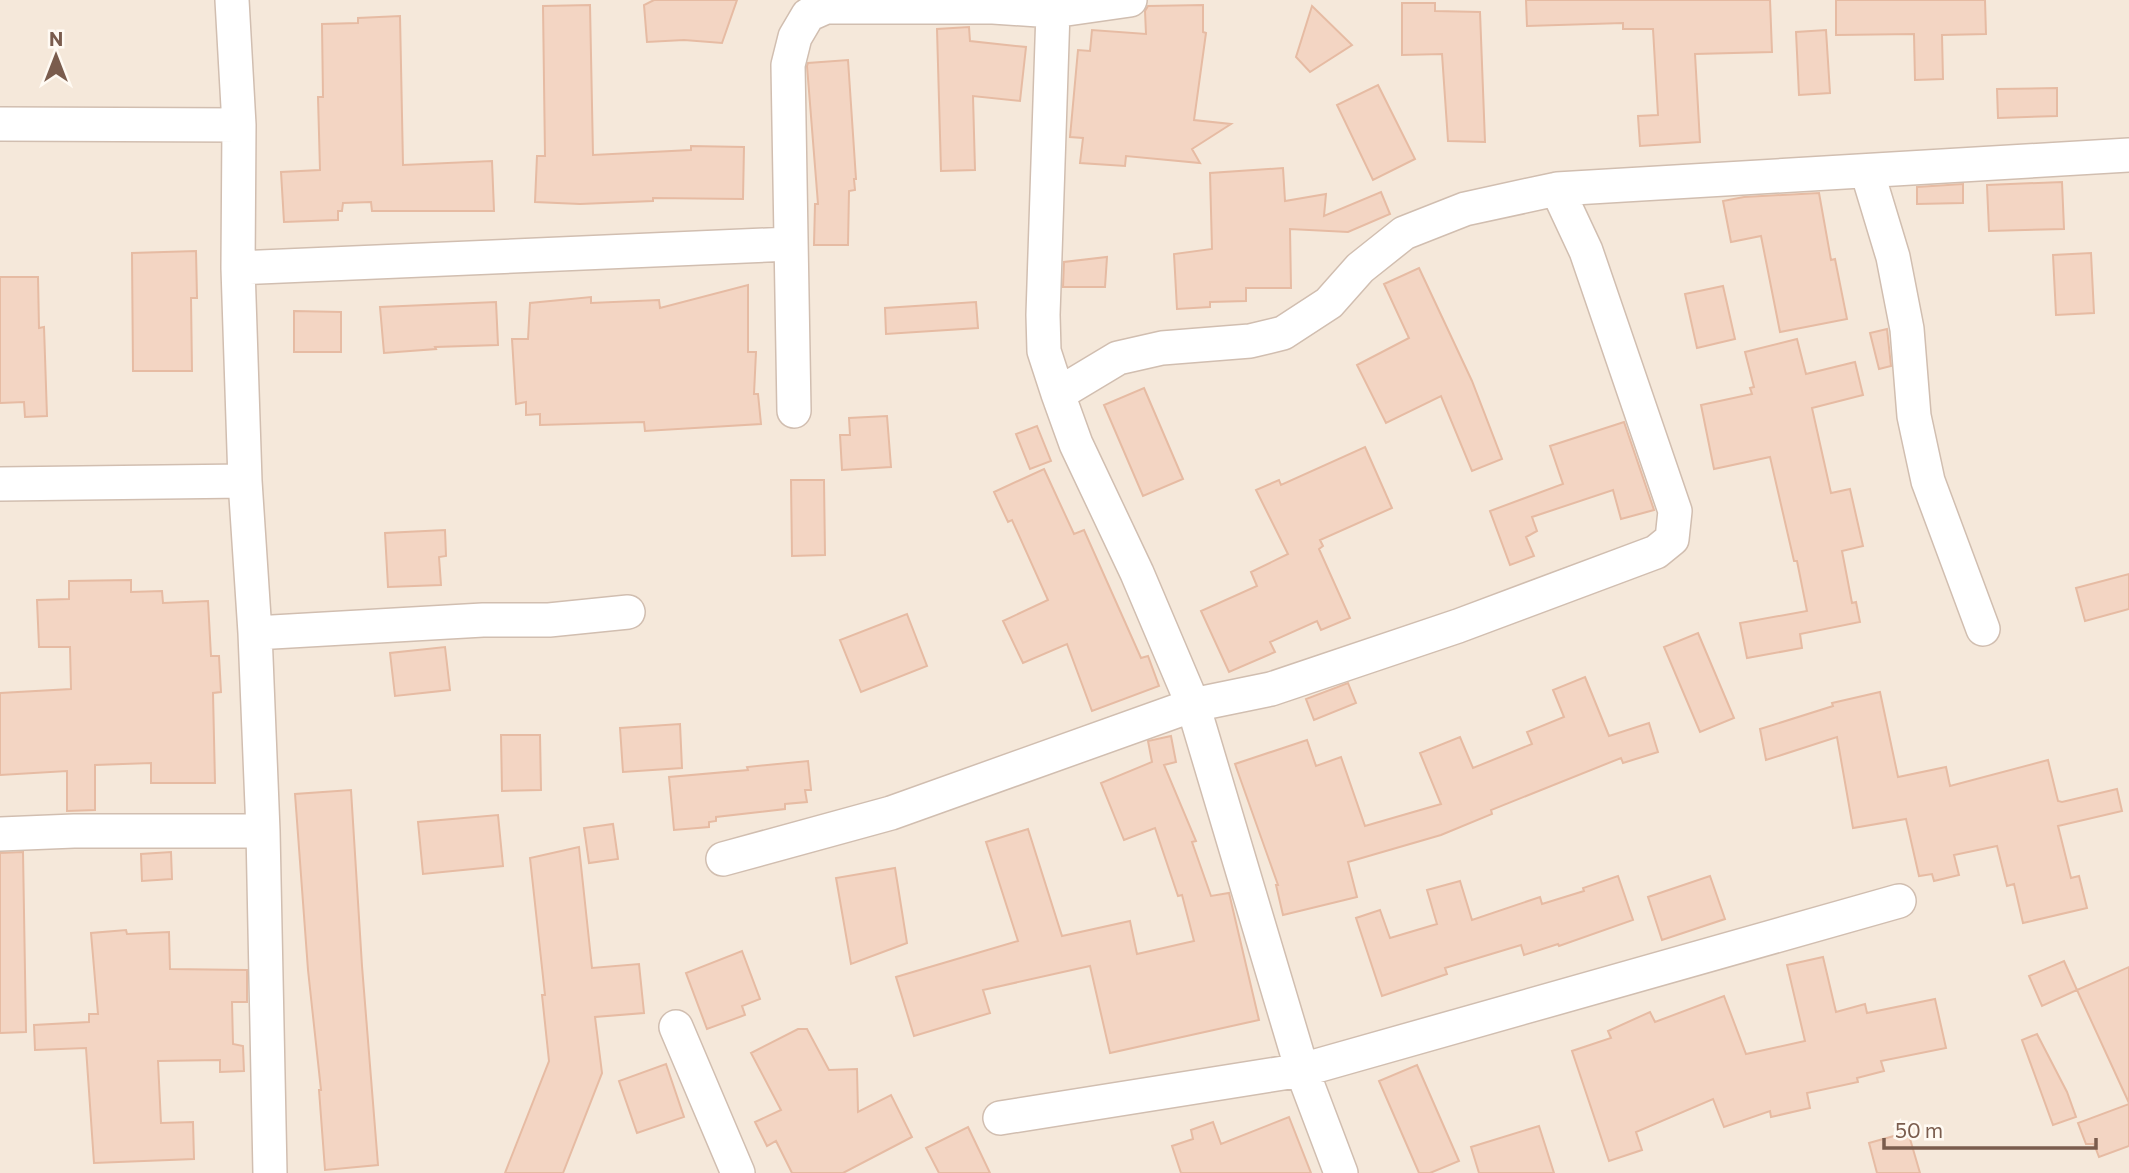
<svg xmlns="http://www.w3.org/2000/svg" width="2129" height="1173" viewBox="0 0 2129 1173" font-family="Commissioner,sans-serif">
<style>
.residential{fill:#f5e8da}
.building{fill:#f3d5c3;stroke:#e6bba3;stroke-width:2}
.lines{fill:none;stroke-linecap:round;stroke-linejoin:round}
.street-casing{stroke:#d1beb0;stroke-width:36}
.street{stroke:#fff;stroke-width:33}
</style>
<rect width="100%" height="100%" fill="#fdf6ec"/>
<path class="residential" d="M0 0H2129V1173H0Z"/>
<path class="building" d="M654 0H737L722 43 684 40 647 42 644 5Z
M1526 0H1770L1772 52 1695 54 1700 142 1640 146 1638 116 1658 115 1653 29H1623V23L1527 26Z
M1836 0H1985L1986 34 1942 35 1943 79 1915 80 1914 34 1836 35Z
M1402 3H1435V11L1480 12 1485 142 1448 141 1442 54 1402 55Z
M590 5 593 155 691 150V146L744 147 743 199 653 198V201L580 204 535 202 537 156H545L543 6Z
M1203 5V32L1206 33 1194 120 1231 124 1192 149 1200 163 1126 156 1125 166 1080 163 1083 138 1070 137 1078 50 1090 51 1092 30 1146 34 1145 11 1148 6Z
M1312 6 1352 45 1310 72 1296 57Z
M400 16 403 165 492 161 494 211H372L371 202 343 203 342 211H338V220L284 222 281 172 320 170 318 97H323L322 24 358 23V18Z
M969 27 970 41 1026 47 1020 101 973 96 975 170 941 171 937 29Z
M1826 30 1830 93 1799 95 1796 32Z
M848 60 856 179H854L855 190 849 191 848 245H814L815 204H818L807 66 808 63Z
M1378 85 1415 159 1373 180 1337 105Z
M2057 88V116L1998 118 1997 89Z
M1283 168 1285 201 1326 194 1324 216 1381 192 1390 214 1348 232 1290 229 1291 288H1246V301L1210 302V307L1177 309 1174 254 1212 249 1210 173Z
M2062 182 2064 229 1989 231 1987 185Z
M1963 184V203L1917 204V187Z
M1819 193 1831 260 1835 259 1847 319 1780 332 1761 236 1731 242 1723 201 1744 197Z
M196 251 197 298H191L192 371H133L132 253Z
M2091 253 2094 313 2056 315 2053 255Z
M1107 257 1105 287H1063L1064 262Z
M1419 268 1472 381 1502 459 1472 471 1441 396 1386 423 1357 365 1409 338 1384 284Z
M0 277H38L39 328 44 327 47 416 25 417 24 402 0 403Z
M748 285V352H756L754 394H758L761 424 645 431 644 422 540 425V414L526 415V402L516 404 512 339H528L530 303 591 297V303L659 300 660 308Z
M1723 286 1735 339 1697 348 1685 294Z
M496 302 498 345 435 347 436 349 384 353 380 307Z
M976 302 978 328 886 334 885 308Z
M294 311 341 312V352H294Z
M1887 329 1891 366 1879 369 1870 333Z
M1797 339 1806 374 1855 362 1863 395 1812 408 1831 493 1850 489 1863 546 1842 551 1852 603 1856 602 1860 622 1800 634 1802 648 1747 658 1740 623 1807 611 1797 561H1794L1770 457 1714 469 1701 405 1752 394 1750 388 1754 387 1745 352Z
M1144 388 1183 479 1143 496 1104 405Z
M887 416 891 467 842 470 840 435H850L849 418Z
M1624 422 1654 510 1621 519 1613 490 1532 517 1537 531 1526 537 1534 556 1510 565 1490 511 1563 484 1550 446Z
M1037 426 1051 461 1030 469 1016 434Z
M1365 447 1392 508 1320 540 1323 546 1319 549 1350 618 1321 630 1317 621 1270 642 1275 652 1229 672 1201 611 1257 586 1251 572 1288 554 1256 490 1279 480 1281 485Z
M1044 469 1074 534 1084 530 1141 658 1148 656 1159 686 1092 711 1067 644 1023 663 1003 621 1048 600 1012 520 1008 522 994 492Z
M791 480H824L825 555 792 556Z
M445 530 446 556 439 557 441 585 388 587 385 533Z
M2129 574V609L2085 621 2076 588Z
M131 580V592L162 591 163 603 208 601 211 656H219L221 692 213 693 215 783H151V763L95 765V810L67 811V771L0 775V693L71 689 70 647H39L37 600 69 599V581Z
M907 614 927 666 861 692 840 640Z
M1698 633 1734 718 1700 732 1664 647Z
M445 647 450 690 395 696 390 653Z
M1585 677 1609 736 1649 723 1658 752 1623 763 1621 758 1491 810 1492 814 1441 835 1348 862 1357 897 1283 915 1276 885H1278L1235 764 1307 740 1316 766 1341 757 1365 826 1441 804 1420 753 1460 737 1473 768 1532 744 1527 732 1564 717 1553 690Z
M1348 683 1356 703 1314 720 1306 699Z
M1880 692 1898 777 1946 767 1950 786 2048 760 2058 801 2062 802 2117 789 2122 811 2058 826 2071 878 2079 876 2087 908 2023 923 2014 884 2007 886 1997 846 1954 855 1959 875 1934 881 1932 874 1919 876 1906 819 1853 828 1837 737 1766 760 1760 729 1833 706 1832 703Z
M680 724 682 768 623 772 620 728Z
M501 735H540L541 790 502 791Z
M1171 736 1176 762 1164 765 1196 841 1192 842 1211 896 1229 893 1259 1020 1110 1053 1090 966 983 990 990 1013 914 1036 896 977 1018 941 986 842 1028 829 1062 936 1130 921 1137 954 1194 941 1182 895 1178 896 1155 828 1124 840 1101 783 1152 762 1148 741Z
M808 761 811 790H805L807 802 785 804V809L716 817V821L709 822V827L674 830 669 777 748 770 747 767Z
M351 790 362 966 378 1165 325 1170 319 1090H321L308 970 295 794Z
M498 815 503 866 423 874 418 822Z
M613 824 618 859 589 863 584 828Z
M579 847 592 968 639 964 644 1013 595 1017 602 1073 563 1173H505L549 1061 542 995H545L530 858Z
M23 852 26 1032 0 1033V853Z
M171 852 172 879 142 881 141 854Z
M895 868 907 943 851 964 836 878Z
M1618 876 1633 920 1559 946 1558 944 1524 955 1521 945 1445 968 1447 974 1382 996 1356 918 1380 910 1390 938 1437 924 1427 890 1460 881 1472 920 1540 897 1542 904 1584 891 1583 888Z
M1710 876 1725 919 1662 940 1648 897Z
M126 930 127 934 169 932 170 969 247 970V1002H232L233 1044 243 1046 244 1071 220 1072V1060L158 1061 161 1123 193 1122 194 1159 94 1163 86 1048 35 1050 34 1025 89 1022V1014H98L91 933Z
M742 951 760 999 742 1006 745 1015 707 1029 686 973Z
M1823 957 1836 1012 1865 1004 1867 1013 1935 999 1946 1048 1881 1061 1884 1071 1857 1078 1858 1082 1807 1093 1810 1108 1771 1117 1770 1111 1724 1127 1713 1099 1636 1132 1642 1150 1609 1161 1572 1051 1611 1038 1608 1031 1650 1012 1655 1022 1724 996 1746 1054 1805 1041 1787 965Z
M2064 961 2077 990 2042 1006 2029 976Z
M2129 967V1103L2077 990Z
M798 1029H807L829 1070 857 1069 858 1112 891 1095 912 1137 843 1173H792L776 1141 767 1146 755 1122 781 1110 751 1053Z
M2037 1034 2067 1092 2076 1117 2053 1125 2022 1040Z
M666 1064 684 1117 637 1133 619 1081Z
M1417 1065 1459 1161 1430 1173H1419L1379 1081Z
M2129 1104V1146L2099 1157 2094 1144H2086L2078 1123Z
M1289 1117 1311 1173H1181L1172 1146 1193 1139 1191 1130 1213 1122 1221 1144Z
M1539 1126 1554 1173H1479L1471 1147Z
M968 1127 990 1173H939L926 1148Z
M1908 1132 1920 1173H1877L1869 1143Z"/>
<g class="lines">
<g class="street-casing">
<path id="street" d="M232 0 239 125 238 268 245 481 255 633 263 831 270 1173
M1053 11 1043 315 1044 351 1058 394
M0 124 239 125
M1867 171 1893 257 1907 329 1914 416 1928 481 1983 629
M238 268 790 244
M794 411 788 65 795 37 808 15 826 7H993L1053 11 1130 0
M0 484 245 481
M255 633 483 620H549L628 612
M0 834 74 831H263
M723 859 891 813 1193 705 1271 689 1458 626 1656 552 1672 539 1675 511 1586 251 1557 189
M676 1027 738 1173
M1000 1118 1302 1070 1899 901
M1341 1173 1302 1070 1193 705 1137 573 1076 444 1058 394 1118 358 1162 348 1250 341 1283 333 1329 303 1360 268 1404 233 1465 209 1557 189 2129 155"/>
</g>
<use href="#street" class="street"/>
</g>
<g transform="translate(56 56)" stroke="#fffaf3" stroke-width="5" paint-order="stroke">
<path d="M0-5L12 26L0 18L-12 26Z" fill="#7a5c4d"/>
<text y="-10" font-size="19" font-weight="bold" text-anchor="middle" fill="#7a5c4d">N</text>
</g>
<path d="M1884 1138v10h212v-10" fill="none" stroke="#7a5c4d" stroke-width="3.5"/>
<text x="1895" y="1138" font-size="21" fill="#7a5c4d" stroke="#fffaf3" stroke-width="5" paint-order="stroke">50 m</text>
</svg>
